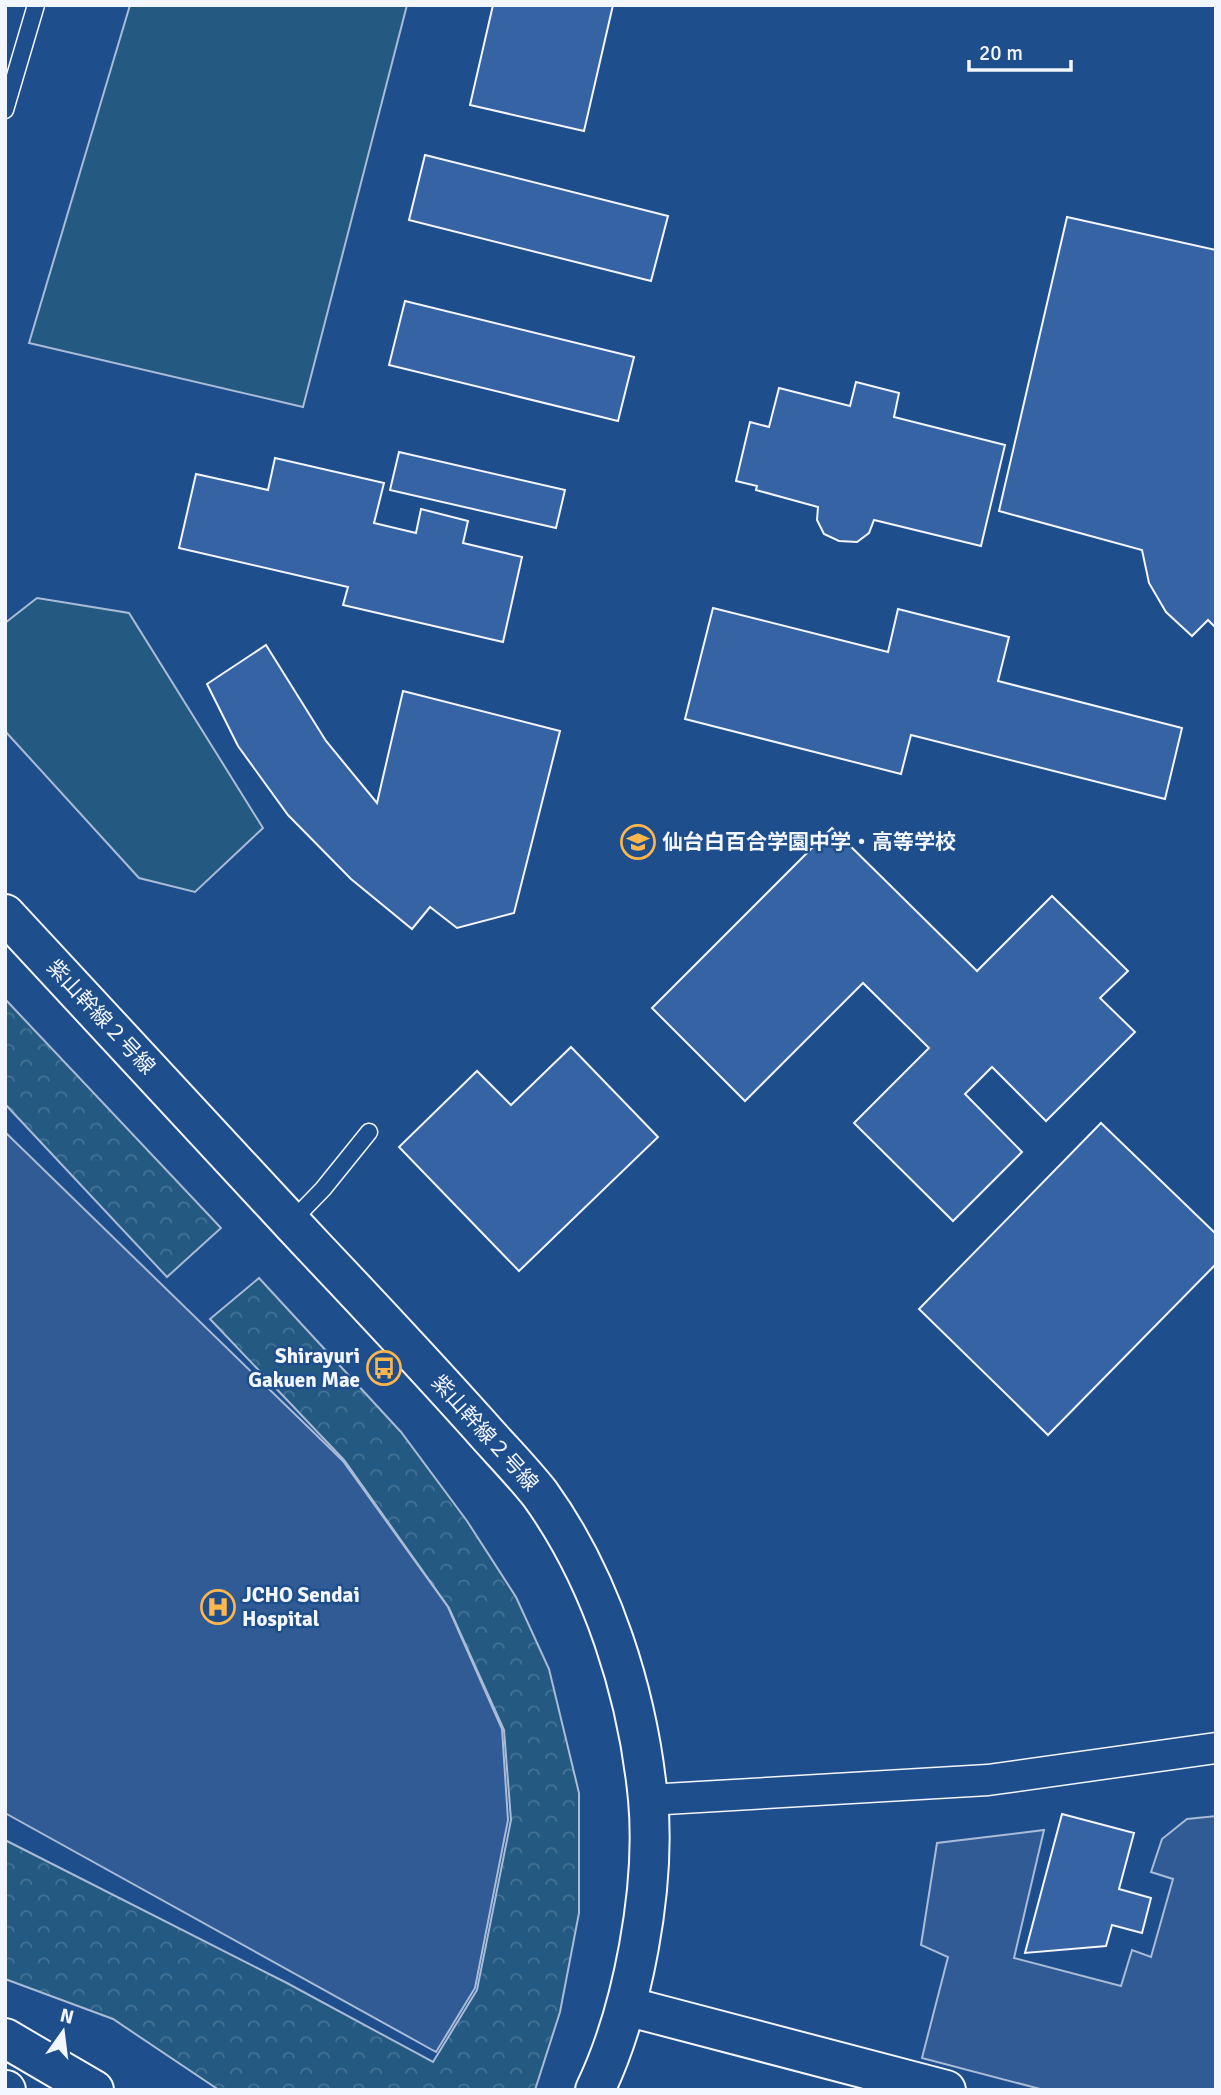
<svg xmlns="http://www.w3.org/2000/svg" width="1221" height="2095" viewBox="0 0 1221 2095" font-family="Signika,'Noto Sans JP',sans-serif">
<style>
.grass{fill:#245a82;stroke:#a8bbd7;stroke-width:2}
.forest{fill:url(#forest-crowns);stroke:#a8bbd7;stroke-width:2}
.parking{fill:#305b95;stroke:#a8bbd7;stroke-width:2}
.building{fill:#3563a3;stroke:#f2f6ff;stroke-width:2}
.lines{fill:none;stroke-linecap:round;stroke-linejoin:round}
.lane-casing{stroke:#f2f6ff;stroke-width:19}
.street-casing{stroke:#f2f6ff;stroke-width:33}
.secondary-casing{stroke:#f2f6ff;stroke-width:42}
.lane{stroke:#1f4e8c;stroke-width:16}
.street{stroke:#1f4e8c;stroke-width:30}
.secondary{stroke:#1f4e8c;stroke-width:38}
.labels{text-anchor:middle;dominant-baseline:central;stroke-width:5;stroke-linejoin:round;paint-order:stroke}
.poi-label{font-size:21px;font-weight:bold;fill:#f2f6ff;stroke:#1f4e8c;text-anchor:start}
.street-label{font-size:21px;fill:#f2f6ff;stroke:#1f4e8c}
</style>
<defs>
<pattern id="forest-crowns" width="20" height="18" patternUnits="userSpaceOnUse" patternTransform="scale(1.75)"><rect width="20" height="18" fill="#245a82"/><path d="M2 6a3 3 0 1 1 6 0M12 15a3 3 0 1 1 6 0" fill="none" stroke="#447295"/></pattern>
</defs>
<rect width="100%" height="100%" fill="#1f4e8c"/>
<path class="grass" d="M130 5H407L303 407 29 343Z
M37 598 129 613 263 828 195 892 139 878 5 731V623Z"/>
<path class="forest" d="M5 999 221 1228 167 1277 5 1104Z
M259 1278 401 1432 467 1521 516 1597 549 1669 579 1793V1913L560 2012 535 2090H219L113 2019 5 1979V1840L285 1982 433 2062 477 1990 511 1820 504 1730 449 1608 344 1460 210 1319Z"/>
<path class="parking" d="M5 1132 343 1461 448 1607 502 1729 508 1820 475 1988 436 2052 5 1813Z
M1216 1816V2090H1044L922 2058 948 1957 921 1945 937 1843 1044 1830 1014 1958 1121 1986 1132 1950 1151 1957 1173 1879 1151 1872 1162 1839 1187 1819Z"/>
<path class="building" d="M493 5H613L584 131 470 105Z
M425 155 668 216 651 281 409 220Z
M1067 217 1216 250V628L1208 620 1192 636 1166 612 1149 583 1142 550 999 511Z
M405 301 634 357 618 421 389 365Z
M856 382 899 393 894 417 1005 445 981 546 874 520 869 533 857 542 839 541 824 534 817 520 818 507 756 490 757 486 736 481 750 422 769 427 779 388 850 406Z
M399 452 565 490 556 528 390 490Z
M275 458 384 483 374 523 416 533 421 509 468 521 463 543 522 557 503 642 343 605 348 587 179 548 196 474 268 490Z
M713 608 888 652 898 609 1009 637 998 681 1182 728 1165 799 911 735 901 774 685 719Z
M266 645 326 741 377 803 403 691 560 731 514 913 457 928 430 907 412 929 351 879 288 815 238 746 207 684Z
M832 828 977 971 1052 896 1128 971 1100 998 1135 1032 1046 1121 992 1067 965 1094 1022 1152 953 1221 854 1123 929 1048 863 983 745 1101 652 1008Z
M571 1047 658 1137 519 1271 399 1147 477 1071 511 1105Z
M1101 1123 1216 1234V1264L1048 1435 919 1309Z
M1062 1814 1134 1833 1119 1889 1151 1898 1142 1933 1112 1925 1106 1946 1025 1953Z"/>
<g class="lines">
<g class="lane-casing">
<path id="lane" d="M5 110 36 5
M291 1222 323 1189 369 1132"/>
</g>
<g class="street-casing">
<path id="street" d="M648 1800 988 1780 1216 1748"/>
</g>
<g class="secondary-casing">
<path id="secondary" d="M5 914C108 1025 211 1137 315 1248 370 1306 425 1365 479 1425 499 1448 521 1470 540 1494 602 1580 638 1694 648 1799 656 1887 633 2011 595 2090
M626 2006 946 2090
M5 2038 94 2090
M5 2090H6"/>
</g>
<use href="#lane" class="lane"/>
<use href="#street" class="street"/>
<use href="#secondary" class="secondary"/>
</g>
<defs>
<g id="school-ring" transform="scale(1.75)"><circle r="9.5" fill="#1f4e8c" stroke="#ffb74d" stroke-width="1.5"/><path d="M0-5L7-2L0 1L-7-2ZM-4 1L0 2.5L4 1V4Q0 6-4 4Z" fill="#ffb74d"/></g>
<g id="bus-ring" transform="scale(1.75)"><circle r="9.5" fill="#1f4e8c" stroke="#ffb74d" stroke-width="1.5"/><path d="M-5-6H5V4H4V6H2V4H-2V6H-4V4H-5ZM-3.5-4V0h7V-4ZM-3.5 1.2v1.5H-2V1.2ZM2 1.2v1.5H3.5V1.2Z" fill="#ffb74d"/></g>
<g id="hospital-ring" transform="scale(1.75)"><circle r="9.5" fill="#1f4e8c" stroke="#ffb74d" stroke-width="1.5"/><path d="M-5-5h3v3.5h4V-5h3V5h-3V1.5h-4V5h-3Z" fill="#ffb74d"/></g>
</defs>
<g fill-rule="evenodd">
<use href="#school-ring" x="638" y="842"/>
<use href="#bus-ring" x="384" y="1368"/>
<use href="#hospital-ring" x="218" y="1607"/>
</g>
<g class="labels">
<g class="poi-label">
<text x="662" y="842">仙台白百合学園中学・高等学校</text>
<text x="360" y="1356" text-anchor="end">Shirayuri<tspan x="360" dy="24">Gakuen Mae</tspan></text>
<text x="242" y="1595">JCHO Sendai<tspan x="242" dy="24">Hospital</tspan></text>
</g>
<g class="street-label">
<text transform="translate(101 1017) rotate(47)">紫山幹線２号線</text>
<text transform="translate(485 1433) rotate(48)">紫山幹線２号線</text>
</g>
</g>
<rect width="1221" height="2095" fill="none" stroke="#f2f6ff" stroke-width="14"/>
<g transform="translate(63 2032) rotate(14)" stroke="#1f4e8c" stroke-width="5" paint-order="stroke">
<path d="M0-5L12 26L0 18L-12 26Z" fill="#f2f6ff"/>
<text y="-10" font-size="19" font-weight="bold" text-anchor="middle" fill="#f2f6ff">N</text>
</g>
<path d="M969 60v10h102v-10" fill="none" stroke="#f2f6ff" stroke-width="3.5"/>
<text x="979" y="60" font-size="21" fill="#f2f6ff" stroke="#1f4e8c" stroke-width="5" paint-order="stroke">20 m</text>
</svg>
